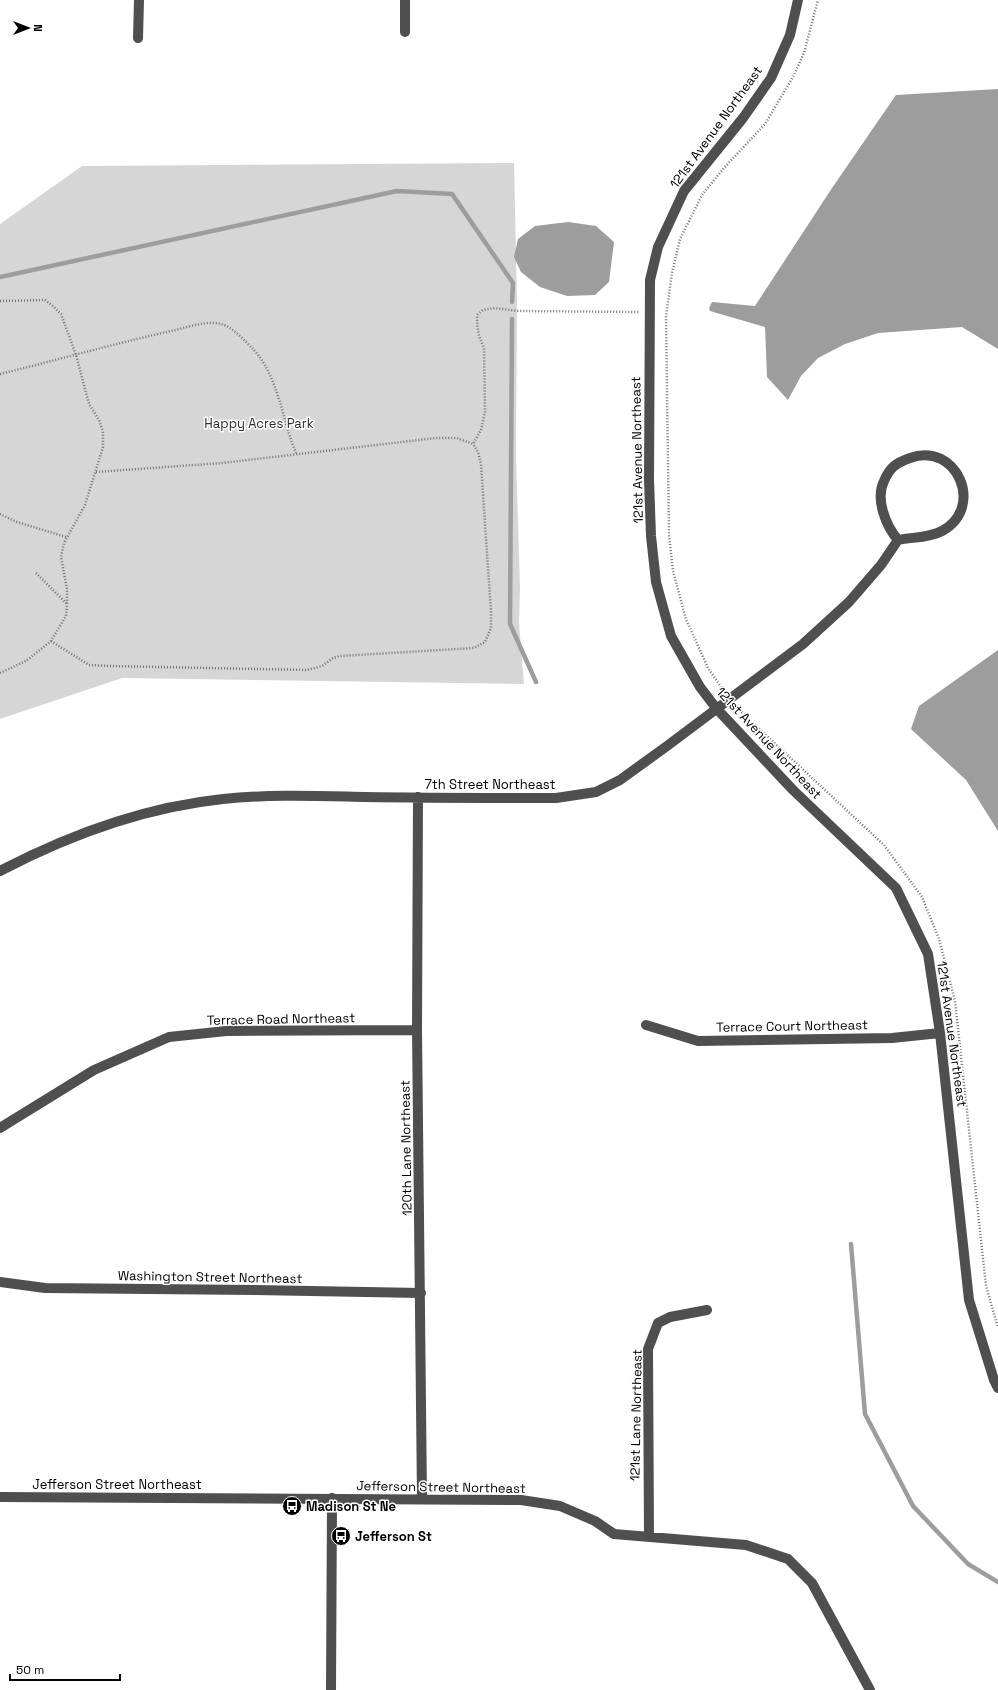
<svg xmlns="http://www.w3.org/2000/svg" width="998" height="1690" viewBox="0 0 998 1690" font-family="'Space Grotesk',sans-serif">
<style>
.green{fill:#d6d6d6}
.water{fill:#9d9d9d}
.lines{fill:none;stroke-linecap:round;stroke-linejoin:round}
.stream{stroke:#9d9d9d;stroke-width:4.5}
.path{stroke:#717171;stroke-width:2.5;stroke-dasharray:1 2;stroke-linecap:butt}
.minor{stroke:#4f4f4f;stroke-width:10}
.labels{text-anchor:middle;dominant-baseline:central;stroke-width:3;stroke-linejoin:round;paint-order:stroke}
.street-label{font-size:13px;fill:#000;stroke:#fff}
.park-label{font-size:13px;fill:#2d2d2d;stroke:#fff}
.poi-label{font-size:13px;font-weight:bold;fill:#000;stroke:#fff;text-anchor:start}
</style>
<rect width="100%" height="100%" fill="#fff"/>
<path class="green" d="M514 163 517 301 516 455 520 588 519 623 524 684 122 678 0 719V224L82 166Z"/>
<path class="water" d="M998 89V349L962 327 878 333 845 344 818 358 801 376 788 400 767 377 765 327 710 311 709 308 712 302 755 306 832 188 896 95Z
M568 222 596 226 614 242 609 282 595 295 567 296 540 287 521 272 514 257 518 239 535 226Z
M998 650V831L966 780 911 729 919 706Z"/>
<g class="lines">
<path class="stream" d="M0 277 397 191 452 194 513 283 512 302
M512 319 510 624 536 682
M851 1244 865 1414 913 1506 968 1564 998 1582"/>
<path class="path" d="M0 301 45 300 54 307 61 314 76 355 89 404 99 420 103 432V447L85 505 64 543 61 557 67 589V604L66 616 51 641 26 661 0 673
M0 374C57 360 113 344 171 331 186 328 205 320 221 324 233 327 246 342 254 350 279 378 282 420 296 453
M96 472 222 463 436 438H457L473 444 481 430 485 412 484 347C478 337 477 327 477 315L483 310 495 308 519 311 639 312
M0 514 17 522 66 537
M36 573 67 604
M51 641 89 665 110 666 307 670 322 666 333 658 340 656 474 648 485 642 491 628V612L481 464 478 452 473 444
M723 690 708 668 686 619 673 571 669 535 666 316 672 273 680 239 702 195 724 168 765 124 793 77 804 53 818 0
M737 708 884 845 922 897 939 939 955 1001 986 1286 998 1328"/>
<path class="minor" d="M405 0V32
M798 0 790 35 771 78 743 118 684 191 658 247 650 280 649 480 651 536 656 582 671 636 700 687 716 708 793 790 896 888 928 954 940 1033 969 1300 994 1380 998 1388
M138 38 139 0
M418 797 417 1030 422 1499
M0 871C69 835 145 807 223 799 270 794 318 796 365 797 429 798 492 798 556 798L596 792 620 780 667 746 803 644 849 602 881 565 898 540C913 537 929 538 942 531 986 507 956 441 910 458 896 463 890 467 884 481 875 499 886 526 898 540
M646 1025 698 1041 892 1038 940 1033
M0 1128 94 1070 169 1037 226 1031 417 1030
M0 1282 45 1288 255 1290 421 1293
M0 1497 521 1500 560 1506 595 1521 614 1534 746 1545 788 1559 812 1583 870 1690
M649 1536 648 1349 658 1323 670 1317 707 1310
M331 1690 332 1498"/>
</g>
<defs>
<g id="bus-disc" transform="scale(1)"><circle r="9.5" fill="#000" stroke="#fff"/><path d="M-5-6H5V4H4V6H2V4H-2V6H-4V4H-5ZM-3.5-4V0h7V-4ZM-3.5 1.2v1.5H-2V1.2ZM2 1.2v1.5H3.5V1.2Z" fill="#fff"/></g>
</defs>
<g fill-rule="evenodd">
<use href="#bus-disc" x="292" y="1506"/>
<use href="#bus-disc" x="341" y="1536"/>
</g>
<g class="labels">
<g class="street-label">
<text transform="translate(716 127) rotate(-54)">121st Avenue Northeast</text>
<text transform="translate(637 450) rotate(-91)">121st Avenue Northeast</text>
<text transform="translate(769 743) rotate(47)">121st Avenue Northeast</text>
<text x="490" y="784">7th Street Northeast</text>
<text transform="translate(281 1019) rotate(-1)">Terrace Road Northeast</text>
<text transform="translate(792 1026) rotate(-1)">Terrace Court Northeast</text>
<text transform="translate(952 1034) rotate(82)">121st Avenue Northeast</text>
<text transform="translate(406 1148) rotate(-91)">120th Lane Northeast</text>
<text transform="translate(210 1277) rotate(1)">Washington Street Northeast</text>
<text transform="translate(636 1415) rotate(-89)">121st Lane Northeast</text>
<text x="117" y="1484">Jefferson Street Northeast</text>
<text transform="translate(441 1487) rotate(1)">Jefferson Street Northeast</text>
</g>
<g class="park-label">
<text x="259" y="423">Happy Acres Park</text>
</g>
<g class="poi-label">
<text x="306" y="1506">Madison St Ne</text>
<text x="355" y="1536">Jefferson St</text>
</g>
</g>
<g transform="translate(28 28) rotate(90)" stroke="#ffffff" stroke-width="3" paint-order="stroke">
<path d="M0-3L7 15L0 10L-7 15Z" fill="#000000"/>
<text y="-6" font-size="11" font-weight="bold" text-anchor="middle" fill="#000000">N</text>
</g>
<path d="M10 1674v6h110v-6" fill="none" stroke="#000000" stroke-width="2"/>
<text x="16" y="1674" font-size="12" fill="#000000" stroke="#ffffff" stroke-width="3" paint-order="stroke">50 m</text>
</svg>
